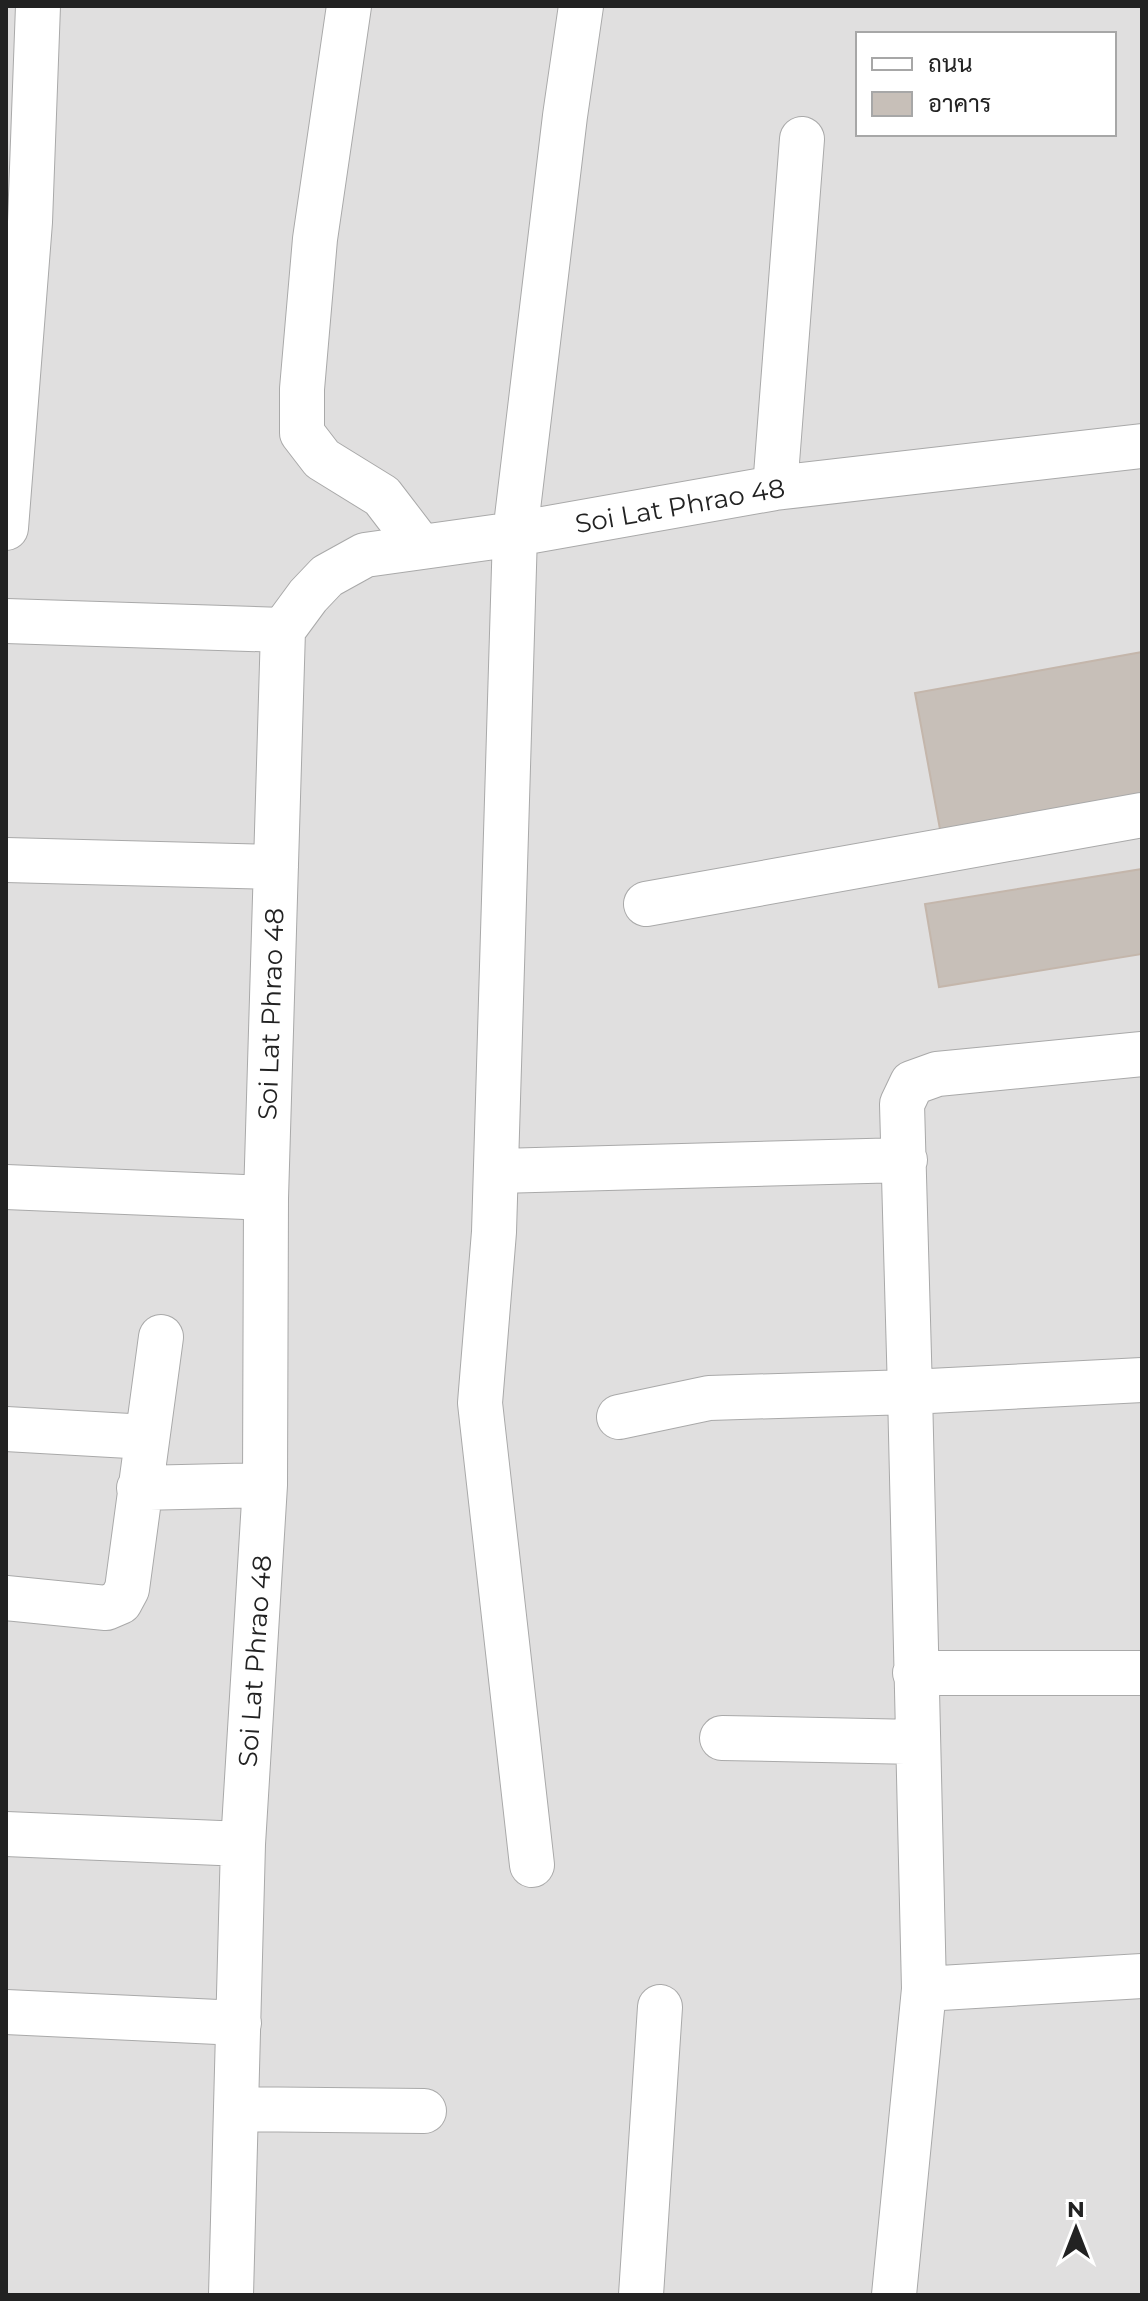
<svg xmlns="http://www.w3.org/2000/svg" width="1148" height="2301" viewBox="0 0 1148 2301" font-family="Montserrat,Sarabun,sans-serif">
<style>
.residential{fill:#e0dfdf;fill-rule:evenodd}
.building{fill:#c7bfb8;stroke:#c4b6ab;stroke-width:2}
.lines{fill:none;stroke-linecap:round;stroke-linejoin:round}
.minor-casing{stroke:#a9a9a9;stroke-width:46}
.minor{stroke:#fff;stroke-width:44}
.labels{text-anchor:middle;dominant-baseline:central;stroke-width:6;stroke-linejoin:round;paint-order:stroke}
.street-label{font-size:26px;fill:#222;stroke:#fff}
</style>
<rect width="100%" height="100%" fill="#f2efe9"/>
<path class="residential" d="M6 6H1142V2295H6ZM858 34H1114V134H858Z"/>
<path class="building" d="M1142 652V803L942 840 915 693Z
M1142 869V954L939 987 925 904Z"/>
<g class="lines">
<g class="minor-casing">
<path id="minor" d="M349 6 315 239 302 389V433L322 459 382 496 421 547
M775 488 802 139
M6 528 30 222 38 6
M6 621 283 630
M6 860 276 867
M646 904 1142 815
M496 1171 905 1160
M6 1187 266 1198
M619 1417 709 1398 910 1392 902 1104 912 1083 937 1074 1142 1054
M6 1429 147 1437
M139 1488 265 1485
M6 1598 106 1608 120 1602 127 1589 161 1337
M915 1673H1142
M722 1738 917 1742
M6 1834 243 1844
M532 1865 480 1403 494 1232 515 534 565 116 581 6
M924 1989 1142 1976
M6 2012 239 2023
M236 2109 424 2111
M231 2295 243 1844 265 1485 266 1198 283 630 308 596 327 576 365 555 515 534 775 488 1142 446
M641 2295 660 2007
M894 2295 924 1989 910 1392 1142 1380"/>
</g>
<use href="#minor" class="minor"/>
</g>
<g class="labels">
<g class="street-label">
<text transform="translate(680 506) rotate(-10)">Soi Lat Phrao 48</text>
<text transform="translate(271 1014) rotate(-88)">Soi Lat Phrao 48</text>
<text transform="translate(255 1661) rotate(-86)">Soi Lat Phrao 48</text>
</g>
</g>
<rect width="1148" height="2301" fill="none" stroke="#222222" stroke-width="16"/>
<rect x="856" y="32" width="260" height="104" fill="#ffffff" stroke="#a7a7a7" stroke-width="2"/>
<rect x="872" y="58" width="40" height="12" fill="#ffffff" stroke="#a7a7a7" stroke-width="2"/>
<text x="928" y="72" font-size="24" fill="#222222">ถนน</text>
<rect x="872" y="92" width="40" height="24" fill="#c7bfb8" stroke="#a7a7a7" stroke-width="2"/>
<text x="928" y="112" font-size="24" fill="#222222">อาคาร</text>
<g transform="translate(1076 2229)" stroke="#ffffff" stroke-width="6" paint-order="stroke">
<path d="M0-6L14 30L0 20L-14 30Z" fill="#222222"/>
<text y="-12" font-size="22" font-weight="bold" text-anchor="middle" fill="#222222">N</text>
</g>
</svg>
